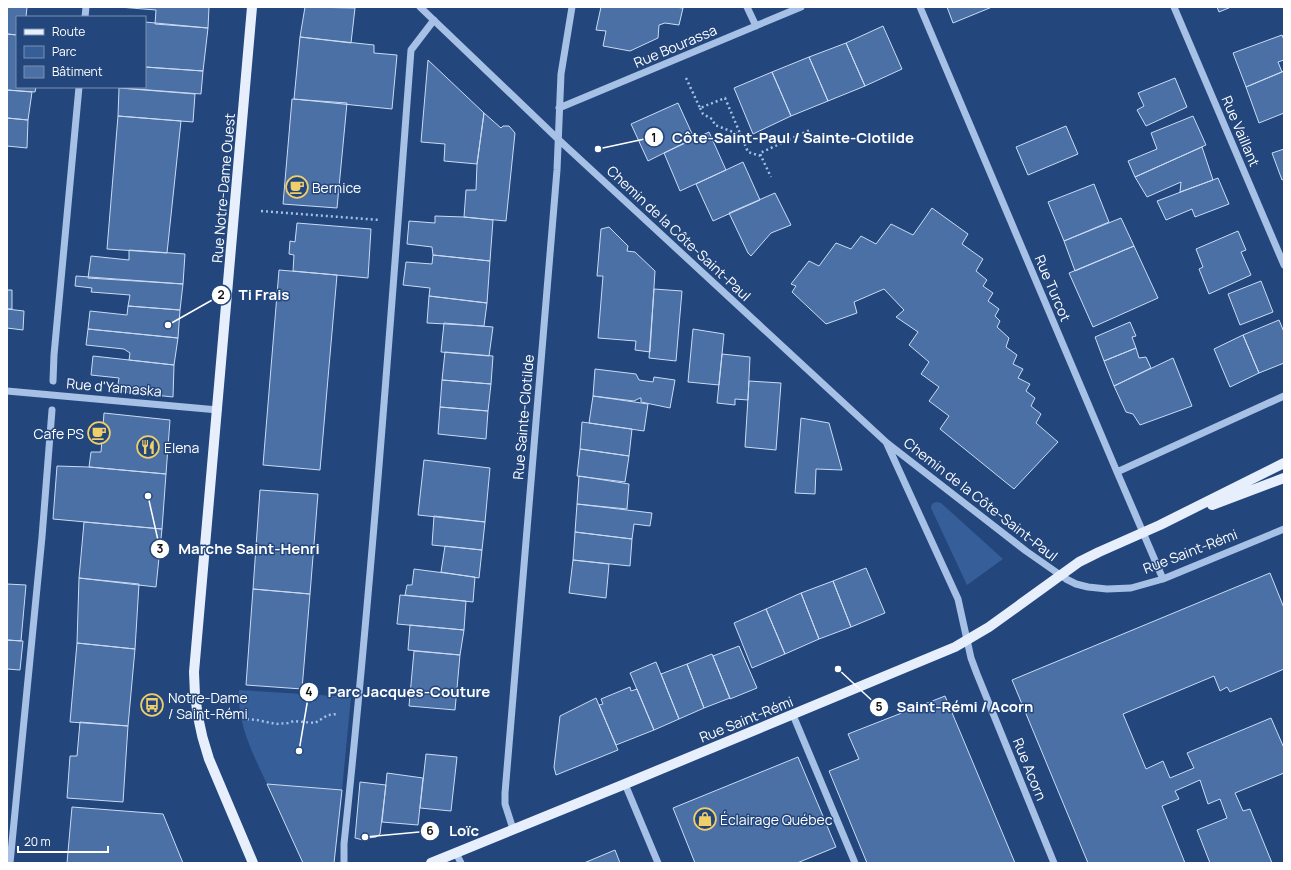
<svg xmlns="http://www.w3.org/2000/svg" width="1291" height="870" viewBox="0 0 1291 870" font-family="Manrope,sans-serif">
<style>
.green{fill:#365f99}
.building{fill:#4b70a5;stroke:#cadbf4}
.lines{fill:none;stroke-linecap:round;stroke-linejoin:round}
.path{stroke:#a7c0e5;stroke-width:2.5;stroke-dasharray:2 3;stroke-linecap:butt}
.minor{stroke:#a7c0e5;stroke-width:7}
.major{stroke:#e7effd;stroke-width:10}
.labels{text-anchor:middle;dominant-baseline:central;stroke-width:3;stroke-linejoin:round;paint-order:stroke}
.street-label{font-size:14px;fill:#fff;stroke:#23467c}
.poi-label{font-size:14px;fill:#fff;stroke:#23467c;text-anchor:start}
.leader{fill:none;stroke:#fff;stroke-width:1.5}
.callout-dot{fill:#fff;stroke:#23467c;stroke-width:1.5}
.mark-label{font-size:12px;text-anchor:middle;font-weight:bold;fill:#111}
.callout-label{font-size:15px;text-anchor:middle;font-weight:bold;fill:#fff;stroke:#23467c;stroke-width:3;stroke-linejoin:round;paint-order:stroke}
</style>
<rect width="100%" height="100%" fill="#23467c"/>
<path class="green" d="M936 502 941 503 1003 559 967 585 931 508 932 504Z
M239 690 351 697 342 790 267 784C253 754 237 724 239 690Z"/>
<path class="building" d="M7 7H27L26 17H17V35L7 34Z
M119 7H209L208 28 155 24 156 10Z
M305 7 355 8 351 43 300 37Z
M601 7H674L683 8 679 25 665 23 659 25 658 38 630 51 603 46 606 31 596 30Z
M947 7H992L953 23Z
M1217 7H1231L1219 12Z
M145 22 208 28 203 71 145 67Z
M883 26 902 69 865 86 846 43Z
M7 34 17 35V87H36L35 92 7 90Z
M1282 35 1284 40V60L1278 62 1282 72 1246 87 1233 53Z
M300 37 374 45V53L397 55 392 109 294 99Z
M846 43 865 86 828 101 809 57Z
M809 57 828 101 791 116 772 72Z
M428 60 484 113 477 164 444 161 445 144 421 142Z
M145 67 203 71 201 94 110 87H145Z
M1284 71V113L1259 123 1246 87Z
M772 72 791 116 753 134 734 88Z
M1175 78 1187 107 1146 126 1137 110 1144 106 1138 93Z
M119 88 195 94 193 122 118 116Z
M7 90 32 92 28 120 7 118Z
M292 99 347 103 337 208 283 204Z
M678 103 694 138 648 161 631 124Z
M484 113 501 128 503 126H509L515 133 506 221 464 217 466 190H476L477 164Z
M118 116 181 121 167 253 107 249Z
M1193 116 1206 145 1135 177 1128 161 1157 149 1151 133Z
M7 118 28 120 27 148 7 146Z
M1066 126 1078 154 1028 175 1016 147Z
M709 132 726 170 680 191 664 153Z
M1202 147 1213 180 1180 192 1181 182 1147 197 1135 177Z
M1284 149V179L1282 180 1272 153Z
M743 162 760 200 713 221 696 184Z
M1218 178 1229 204 1195 217 1192 209 1166 220 1157 201Z
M1094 184 1109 222 1064 241 1048 202Z
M775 193 791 225 771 233 751 256 748 253 729 213Z
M932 208 968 234 962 244 983 259 976 271 987 280 983 286 993 293 988 301 999 309 995 316 1000 321 997 327 1009 338 1006 347 1017 355 1013 364 1023 369 1018 378 1030 384 1026 391 1035 398 1031 406 1041 414 1036 423 1058 442 1014 489 940 429 949 416 929 401 939 387 921 374 929 362 909 345 918 332 896 317 904 310 884 289 854 302 857 313 826 324 792 292 796 286 791 284 809 261 819 266 836 243 851 249 861 236 876 244 891 224 913 235Z
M435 216 464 217 493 220 490 261 433 255 432 247 407 244 409 221 435 223Z
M1121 218 1134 246 1075 271 1064 241Z
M297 223 371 229 368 278 293 271 294 255 289 254 290 241 295 242Z
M609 227 628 246 627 251 635 252 655 271 650 352 635 350 636 341 598 338 603 276H597L601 229Z
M1238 231 1246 250 1241 252 1251 275 1209 294 1199 269 1203 267 1196 249Z
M1134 246 1158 298 1093 327 1069 273Z
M129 250 185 254 183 284 88 278 91 256 129 260Z
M433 255 490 261 487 303 429 296 430 288 403 285 406 262 432 264Z
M279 270 337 275 320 470 263 465Z
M76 276 183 284 180 310 128 306 130 295 91 292 92 288 75 286Z
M1261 281 1273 312 1240 325 1228 294Z
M654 289 682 291 676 361 649 358Z
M7 290H12V309H7Z
M429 296 487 303 484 326 427 323Z
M128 306 180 310 178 338 88 329 90 311 127 315Z
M7 309 24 311 23 330 7 328Z
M1279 320 1284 332V363L1259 373 1243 335Z
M1130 322 1136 336 1132 337 1136 348 1104 361 1095 337Z
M444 323 493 327 489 356 441 352Z
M88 329 178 338 174 365 129 360 130 353 124 349 86 345Z
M693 329 724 334 719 385 688 382Z
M1243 335 1259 373 1230 387 1214 349Z
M1136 348 1139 358 1146 357 1151 368 1114 386 1104 361Z
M445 352 493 356 491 384 442 380Z
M722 354 750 357 748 400 735 399V405L717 403Z
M93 356 174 365 173 397 117 391 119 378 91 375Z
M1173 358 1192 406 1140 425 1133 414 1126 412 1114 386Z
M595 369 636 374 639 380 653 382 654 377 675 380 670 408 641 402V398H640L634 401 593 396Z
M442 380 491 384 488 411 440 407Z
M749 381 781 383 776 450 745 447Z
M593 396 648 404 644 431 589 423Z
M440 407 488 411 486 439 438 434Z
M104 413 170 420 166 474 89 467 91 452H101Z
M801 418 829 423 842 470 816 469 815 494 795 493Z
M582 422 632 429 629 456 580 449Z
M580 449 629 456 625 482 577 476Z
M424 460 490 468 485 522 418 515Z
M57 466 89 467 166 474 162 529 53 519Z
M579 476 629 484 627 509 577 504Z
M260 490 318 494 310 594 253 589Z
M577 504 652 513 650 526 634 524 632 539 575 532Z
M434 516 485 522 482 550 432 545Z
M84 522 162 529 156 587 79 578Z
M575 532 632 539 630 566 573 560Z
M445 546 482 550 479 578 441 572Z
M573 560 609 564 606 598 569 593Z
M866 568 885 613 851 627 833 581Z
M414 569 475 577 473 602 405 595 407 585H412Z
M1270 573 1284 608V669L1230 692 1227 687 1220 691 1214 676 1123 714 1146 769 1163 761 1170 778 1194 768 1187 753 1271 718 1284 748V773L1235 793 1243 811 1250 809 1272 863H1210L1197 830 1227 818 1220 799 1208 804 1200 780 1175 791 1179 799 1162 806 1185 863H1088L1012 680Z
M79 578 139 584 135 649 77 643Z
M833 581 851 627 819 639 801 593Z
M7 584 26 585 21 641 7 640Z
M253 589 310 594 302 689 246 685Z
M801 593 819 639 785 654 766 609Z
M400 595 466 601 464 630 397 624Z
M766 609 785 654 752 668 734 623Z
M410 625 464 630 460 655 408 650Z
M7 640 23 641 20 670 7 669Z
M77 643 135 649 128 726 70 722Z
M739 646 757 688 730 699 713 656Z
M414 651 460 655 455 710 409 706Z
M712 654 730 698 704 708 687 664Z
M656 662 679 719 654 730 630 673Z
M687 664 704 708 679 719 661 674Z
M630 687 631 691 637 689 654 730 616 745 599 705 603 704 601 699Z
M945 696 1015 863H867L829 771 859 759 848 734Z
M596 698 618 750 556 775 554 767 560 716Z
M80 722 128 726 123 802 67 798 70 756H77Z
M426 754 457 757 451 811 420 808Z
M798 757 836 847 797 863H695L673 808Z
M387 773 423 778 418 825 382 822Z
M360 782 386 785 380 834 376 837 368 838 364 835 363 840 355 838Z
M267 784 342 790 334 863H303Z
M72 807 163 814 183 863H67Z
M615 850 620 863H584Z"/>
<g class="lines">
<path class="path" d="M686 78 700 108 725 98 748 152 761 156 771 177
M700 108 703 114 712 119 715 125 741 135
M761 156 760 153 810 130
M261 211 380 220
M237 718 257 720 276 724 288 723 294 721 315 723 328 715 337 714"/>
<path class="minor" d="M420 7 559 140 887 443 1026 551 1066 579 1076 584 1088 587 1107 589 1131 588 1163 579 1284 529
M747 7 756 26
M920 7 1117 472 1163 579
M1174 7 1284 265
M85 17 86 7
M559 108 801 7
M53 381 54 355 79 87
M7 391 218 410
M887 444 958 599 971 658 977 674 1054 863
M1117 472 1284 396
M793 715 855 863
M625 784 658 863
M513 829 505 804V793L557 170 561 74 572 7
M456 853 461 863
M10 863 42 537 52 410
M344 863V844C372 580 391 315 411 50L434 20"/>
<path class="major" d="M252 7 194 672C194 702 199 730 209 759L253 863
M1212 505 1284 478
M431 863 625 784 955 647 989 627 1079 562 1099 552 1160 525 1284 463"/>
</g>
<defs>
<g id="cafe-ring" transform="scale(1.15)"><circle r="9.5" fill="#23467c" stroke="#f0cf6a" stroke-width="1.5"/><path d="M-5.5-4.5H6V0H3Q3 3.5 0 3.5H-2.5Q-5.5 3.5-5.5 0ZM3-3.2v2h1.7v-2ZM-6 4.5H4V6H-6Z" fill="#f0cf6a"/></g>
<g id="restaurant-ring" transform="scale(1.15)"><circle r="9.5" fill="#23467c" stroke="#f0cf6a" stroke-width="1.5"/><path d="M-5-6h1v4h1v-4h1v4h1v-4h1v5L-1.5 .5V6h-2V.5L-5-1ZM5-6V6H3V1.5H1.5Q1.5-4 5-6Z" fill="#f0cf6a"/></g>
<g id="bus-ring" transform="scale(1.15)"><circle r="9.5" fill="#23467c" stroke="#f0cf6a" stroke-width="1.5"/><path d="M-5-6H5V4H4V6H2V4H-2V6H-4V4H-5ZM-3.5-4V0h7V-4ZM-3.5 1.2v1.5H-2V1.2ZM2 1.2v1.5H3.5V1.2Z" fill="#f0cf6a"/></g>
<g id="shop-ring" transform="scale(1.15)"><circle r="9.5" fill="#23467c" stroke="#f0cf6a" stroke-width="1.5"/><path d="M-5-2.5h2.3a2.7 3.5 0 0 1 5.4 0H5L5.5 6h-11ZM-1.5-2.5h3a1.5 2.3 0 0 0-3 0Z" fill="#f0cf6a"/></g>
</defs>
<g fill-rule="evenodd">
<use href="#cafe-ring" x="297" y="187"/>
<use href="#cafe-ring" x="99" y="433"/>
<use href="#restaurant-ring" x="148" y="447"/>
<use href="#bus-ring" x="152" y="705"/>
<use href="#shop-ring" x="705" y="819"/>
</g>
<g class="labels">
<g class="street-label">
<text transform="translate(675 46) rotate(-23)">Rue Bourassa</text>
<text transform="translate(1241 131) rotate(67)">Rue Vaillant</text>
<text transform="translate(223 188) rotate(-85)">Rue Notre-Dame Ouest</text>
<text transform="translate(679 233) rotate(43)">Chemin de la Côte-Saint-Paul</text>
<text transform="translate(1053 288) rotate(67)">Rue Turcot</text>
<text transform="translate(114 387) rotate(5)">Rue d'Yamaska</text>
<text transform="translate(523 417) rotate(-85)">Rue Sainte-Clotilde</text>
<text transform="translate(981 499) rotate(38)">Chemin de la Côte-Saint-Paul</text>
<text transform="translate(1190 551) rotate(-21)">Rue Saint-Rémi</text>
<text transform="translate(746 719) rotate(-22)">Rue Saint-Rémi</text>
<text transform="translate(1030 769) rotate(68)">Rue Acorn</text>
</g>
<g class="poi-label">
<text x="312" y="187">Bernice</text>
<text x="84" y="433" text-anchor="end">Cafe PS</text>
<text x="164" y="447">Elena</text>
<text x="168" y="697">Notre-Dame<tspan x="168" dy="16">/ Saint-Rémi</tspan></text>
<text x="720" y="819">Éclairage Québec</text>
</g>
</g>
<path class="leader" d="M598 149L654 137M168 325L221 295M148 496L160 549M299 751L309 692M838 669L879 707M365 837L430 831"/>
<g class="callout-dot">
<circle cx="598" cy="149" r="4"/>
<circle cx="168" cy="325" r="4"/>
<circle cx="148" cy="496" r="4"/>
<circle cx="299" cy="751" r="4"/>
<circle cx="838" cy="669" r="4"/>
<circle cx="365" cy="837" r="4"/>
<circle cx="654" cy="137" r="10"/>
<circle cx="221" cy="295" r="10"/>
<circle cx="160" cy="549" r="10"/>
<circle cx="309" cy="692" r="10"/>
<circle cx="879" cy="707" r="10"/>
<circle cx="430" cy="831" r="10"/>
</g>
<g class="mark-label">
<text x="654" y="142">1</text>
<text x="221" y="299">2</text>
<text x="160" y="553">3</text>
<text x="309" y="696">4</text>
<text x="879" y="711">5</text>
<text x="430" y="835">6</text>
</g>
<g class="callout-label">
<text x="793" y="143">Côte-Saint-Paul / Sainte-Clotilde</text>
<text x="264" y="300">Ti Frais</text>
<text x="249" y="554">Marche Saint-Henri</text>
<text x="409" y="697">Parc Jacques-Couture</text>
<text x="965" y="712">Saint-Rémi / Acorn</text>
<text x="464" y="836">Loïc</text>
</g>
<rect width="1291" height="870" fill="none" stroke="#ffffff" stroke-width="16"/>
<rect x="16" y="16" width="130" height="72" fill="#23467c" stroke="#7b90b0"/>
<rect x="24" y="29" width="20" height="6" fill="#e7effd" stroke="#7b90b0"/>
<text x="52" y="36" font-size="12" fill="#ffffff">Route</text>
<rect x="24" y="46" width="20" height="12" fill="#365f99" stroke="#7b90b0"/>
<text x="52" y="56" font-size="12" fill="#ffffff">Parc</text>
<rect x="24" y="66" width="20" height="12" fill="#4b70a5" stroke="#7b90b0"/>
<text x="52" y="76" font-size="12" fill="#ffffff">Bâtiment</text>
<path d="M18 846v6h90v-6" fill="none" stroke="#ffffff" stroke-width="2"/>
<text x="24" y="846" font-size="12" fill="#ffffff" stroke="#23467c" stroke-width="3" paint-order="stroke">20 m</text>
</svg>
